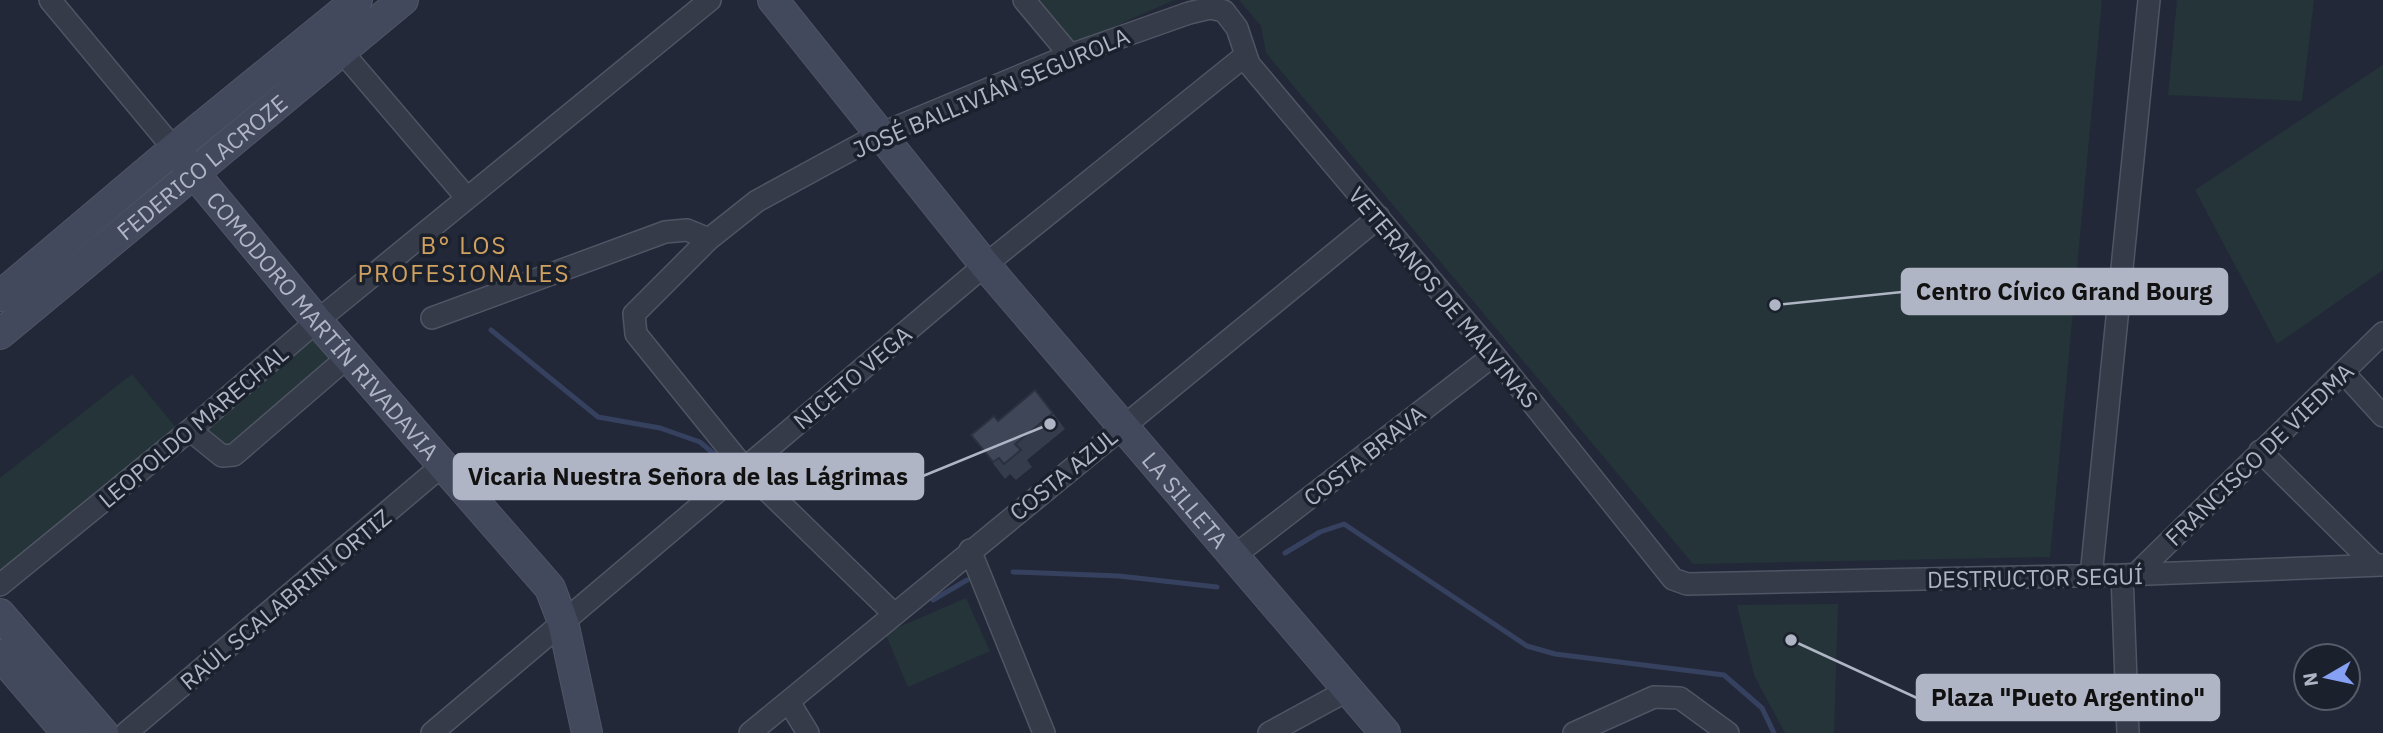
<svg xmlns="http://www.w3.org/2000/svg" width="2383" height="733" viewBox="0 0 2383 733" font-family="'IBM Plex Sans',sans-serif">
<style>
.green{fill:#243439}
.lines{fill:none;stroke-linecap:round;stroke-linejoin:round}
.stream{stroke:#36415f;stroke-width:5}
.street-casing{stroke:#505564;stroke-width:24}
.secondary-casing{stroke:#505564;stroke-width:32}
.street{stroke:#353b49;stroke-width:21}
.secondary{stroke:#43495c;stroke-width:30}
.wall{fill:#353c4c}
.building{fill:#3e4658;stroke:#2b313e;stroke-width:2}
.labels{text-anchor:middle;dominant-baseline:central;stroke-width:7;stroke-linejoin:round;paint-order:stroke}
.street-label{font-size:23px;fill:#b0b5c5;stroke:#1b202d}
.neighbourhood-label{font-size:24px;letter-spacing:2px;fill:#d0a160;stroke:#1b202d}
.leader{fill:none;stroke:#b0b5c5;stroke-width:2.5}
.callout-dot{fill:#b0b5c5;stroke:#1b202d;stroke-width:2.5}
.callout{fill:#b0b5c5;stroke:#b0b5c5;stroke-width:2.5}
.callout-label{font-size:24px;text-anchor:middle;font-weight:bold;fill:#111}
</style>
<rect width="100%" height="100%" fill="#222838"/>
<path class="green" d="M1035 0H1174L1073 45Z
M1239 0H2102L2050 557 1693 564 1266 53 1261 26Z
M2177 0H2314L2302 101 2168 95Z
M2383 65V270L2277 344 2195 190Z
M317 324 344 356 227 449 197 428Z
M132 374 177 429 0 578V478Z
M966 598 990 651 908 687 885 633Z
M1838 604 1834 733H1785L1754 675 1737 605Z"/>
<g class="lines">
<path class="stream" d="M491 330 598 417 660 428 700 442 727 465
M1285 553 1320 532 1344 524 1527 646 1555 654 1724 675 1762 708 1774 733
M1013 572 1119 576 1217 587
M933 600 967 580"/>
<g class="street-casing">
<path id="street" d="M50 0 174 149
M1024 0 1070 55
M332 40 467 198
M432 318 665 232 687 230 709 239
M2343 372 2383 416
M190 430 222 456 234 455 349 356
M2260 451 2375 565
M970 550 1044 733
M1234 556 1494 355
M2122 575 2128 733
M2135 575 2383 333
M2091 576 2149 0
M0 585 190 430 317 321 710 0
M893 613 745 469 636 334 634 314 709 239 757 201 880 134 1070 55 1189 13 1210 8 1224 11 1237 28 1249 64 1494 355 1673 579 1687 584 2122 575 2383 565
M789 702 808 733
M126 733 444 464
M432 733 985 265 1246 55
M750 733 1379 217
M1269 733 1348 690
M1574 733 1654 697 1680 698 1728 733"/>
</g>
<g class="secondary-casing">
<g id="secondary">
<path id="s1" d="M773 0 985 265 1385 733"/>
<path id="s2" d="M174 149 317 321 550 588 563 622 587 733"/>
<path d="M0 296 174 149 357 0"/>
<path id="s3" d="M0 334 403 0"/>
<path d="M0 614 103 733"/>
<path d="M0 655 67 733"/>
</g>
</g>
<use href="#street" class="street"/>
<use href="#secondary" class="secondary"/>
</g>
<path class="wall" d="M1053 413 1065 429 1027 460 1032 467 1016 480 1010 474 1005 479 971 435Z"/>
<path class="building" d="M1035 390 1053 413 1015 444 1021 450 1004 464 999 458 993 462 971 435 994 416 998 421Z"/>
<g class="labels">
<g class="street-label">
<text transform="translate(991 92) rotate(-23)">JOSÉ BALLIVIÁN SEGUROLA</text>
<text stroke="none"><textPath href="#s3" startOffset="262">FEDERICO LACROZE</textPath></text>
<text transform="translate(1444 297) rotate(50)">VETERANOS DE MALVINAS</text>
<text stroke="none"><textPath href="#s2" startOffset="231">COMODORO MARTÍN RIVADAVIA</textPath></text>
<text transform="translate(852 377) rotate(-40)">NICETO VEGA</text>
<text transform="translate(193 426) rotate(-40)">LEOPOLDO MARECHAL</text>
<text transform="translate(2259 454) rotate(-44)">FRANCISCO DE VIEDMA</text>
<text transform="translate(1364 455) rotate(-38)">COSTA BRAVA</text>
<text transform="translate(1063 474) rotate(-39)">COSTA AZUL</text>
<text stroke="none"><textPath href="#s1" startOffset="648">LA SILLETA</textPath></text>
<text transform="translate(2035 577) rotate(-1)">DESTRUCTOR SEGUÍ</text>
<text transform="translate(285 599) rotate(-40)">RAÚL SCALABRINI ORTIZ</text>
</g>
<g class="neighbourhood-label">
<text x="464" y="245">B° LOS<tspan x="464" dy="28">PROFESIONALES</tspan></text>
</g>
</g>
<path class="leader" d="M1775 305L1902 292M1050 424L923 476M1791 640L1917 698"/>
<g class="callout-dot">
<circle cx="1775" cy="305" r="7"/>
<circle cx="1050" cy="424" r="7"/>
<circle cx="1791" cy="640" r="7"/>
</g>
<g class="callout">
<rect x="1902" y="269" width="325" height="45" rx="7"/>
<rect x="454" y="454" width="469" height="45" rx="7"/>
<rect x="1917" y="675" width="302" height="45" rx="7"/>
</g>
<g class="callout-label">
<text x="2064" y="300">Centro Cívico Grand Bourg</text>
<text x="688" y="485">Vicaria Nuestra Señora de las Lágrimas</text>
<text x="2068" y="706">Plaza "Pueto Argentino"</text>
</g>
<g transform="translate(2327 677) rotate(261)"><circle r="33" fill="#1b202d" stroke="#575c6a" stroke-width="2"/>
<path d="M0-5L12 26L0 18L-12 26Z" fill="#86a1f4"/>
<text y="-10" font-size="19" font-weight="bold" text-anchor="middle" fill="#b0b5c5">N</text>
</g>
</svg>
